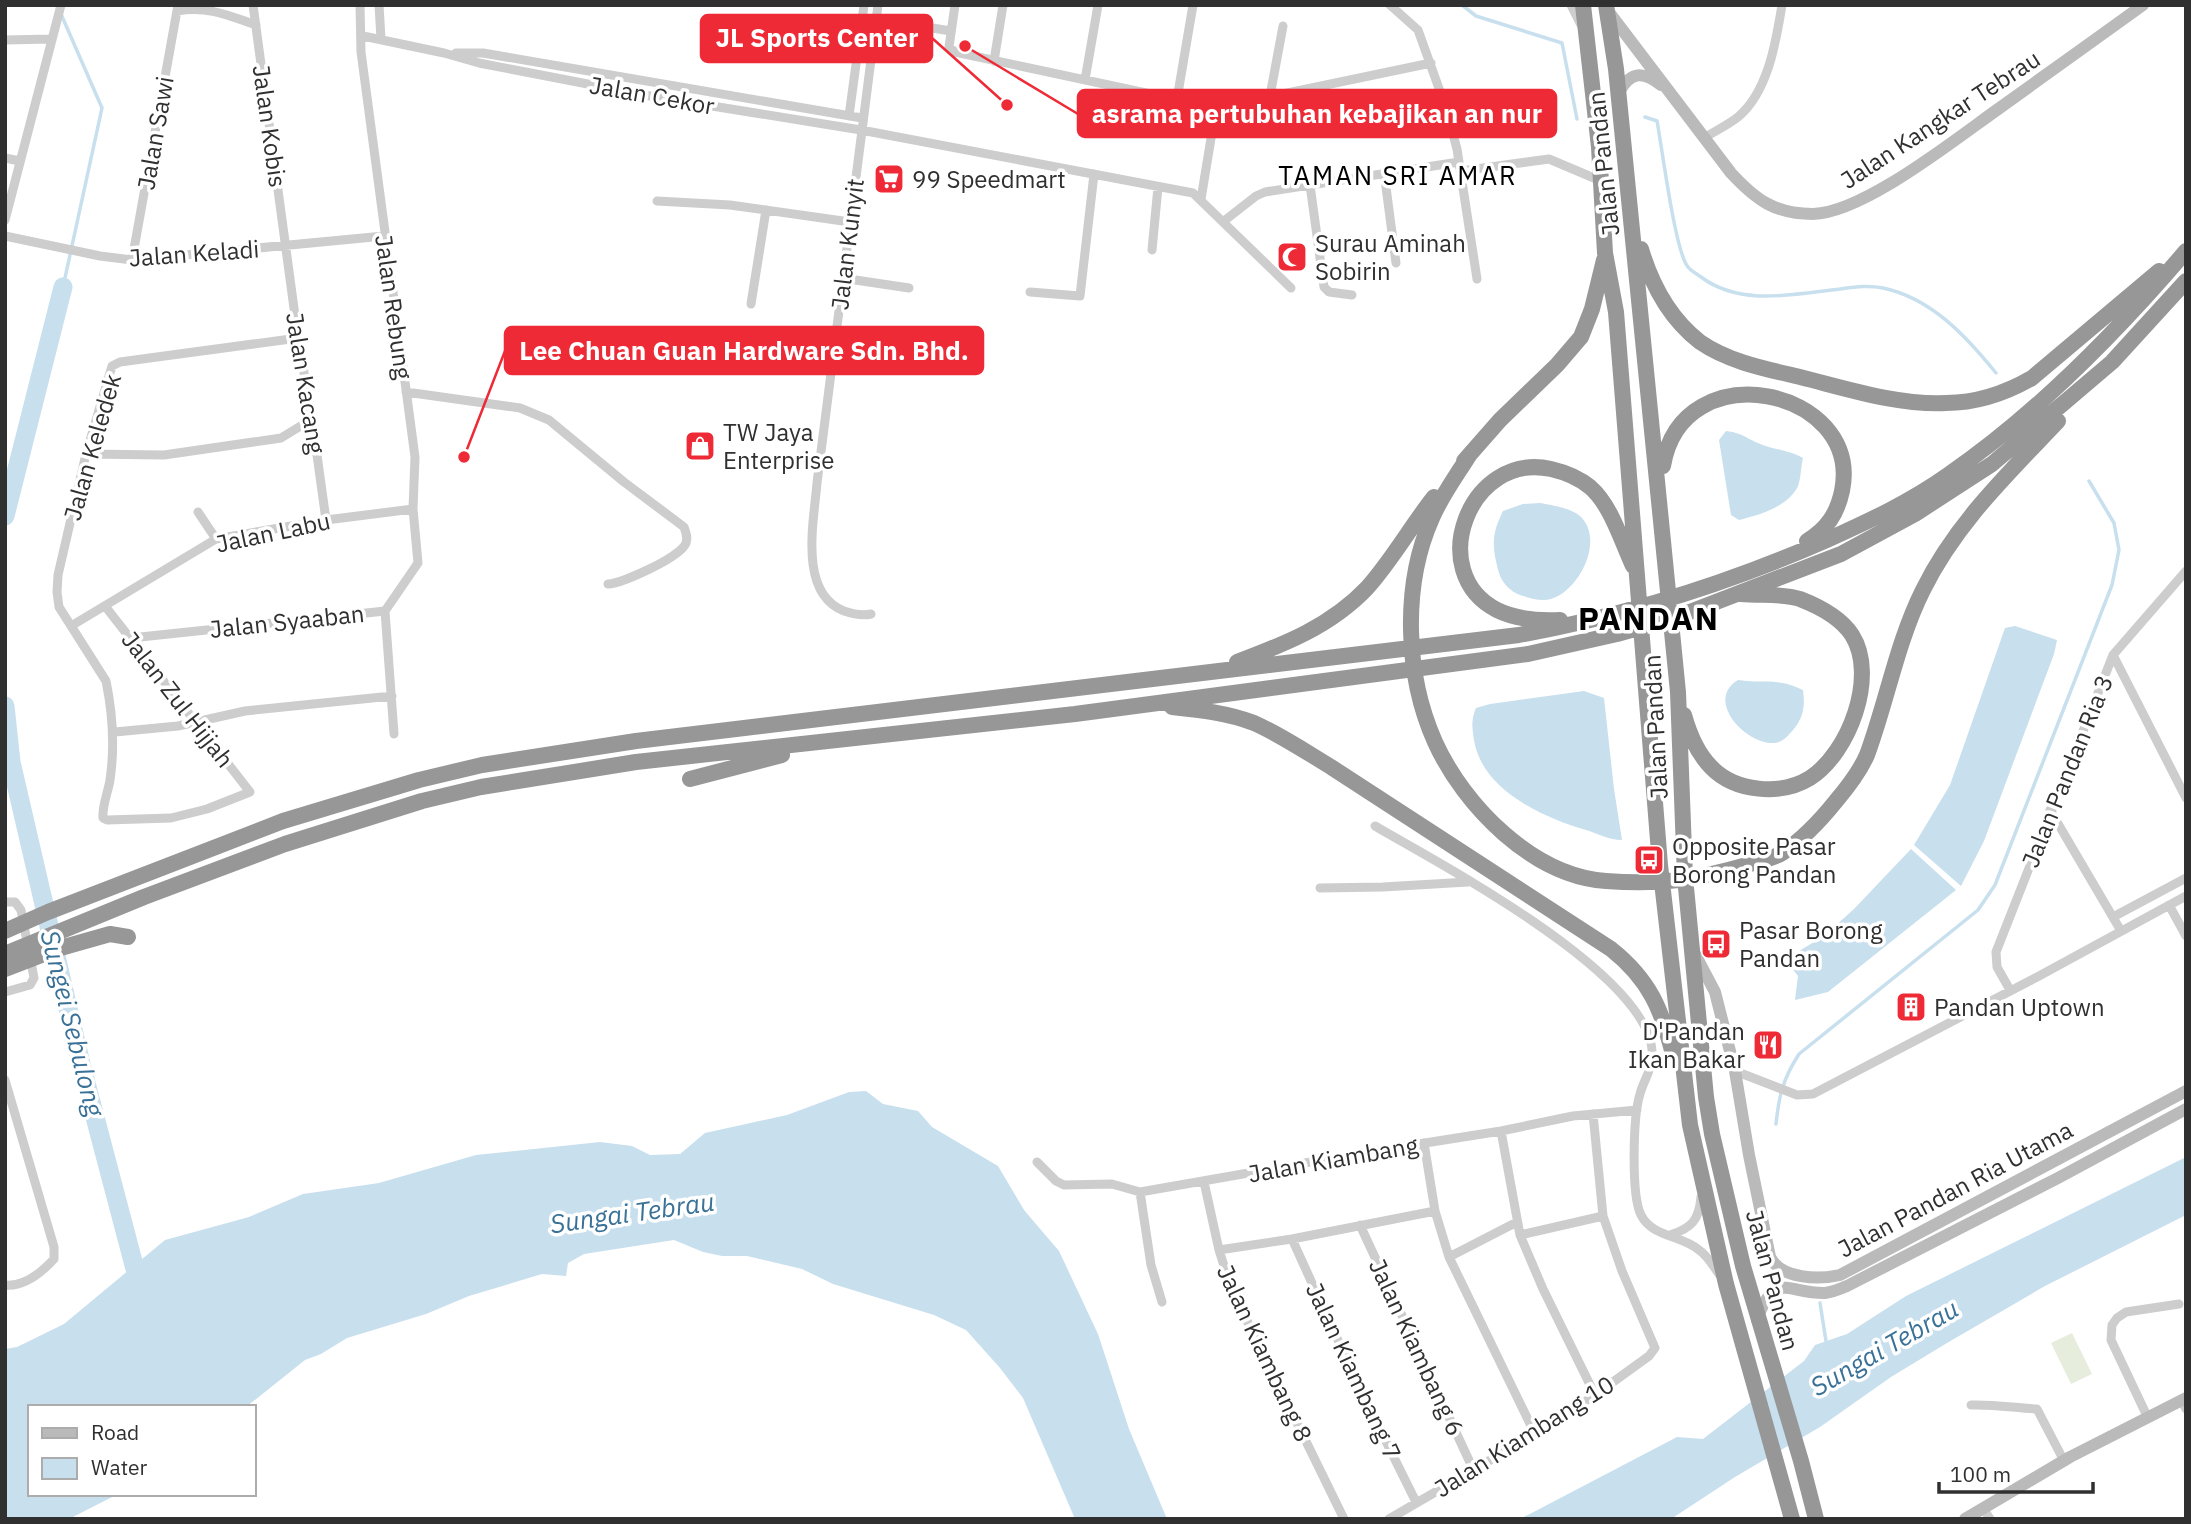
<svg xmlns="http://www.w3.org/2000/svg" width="2191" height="1524" viewBox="0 0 2191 1524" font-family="'IBM Plex Sans',sans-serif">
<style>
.green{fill:#e6eddd}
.water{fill:#c8dfee}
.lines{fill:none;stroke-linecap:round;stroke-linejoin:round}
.stream{stroke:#c8dfee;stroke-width:3.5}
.river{stroke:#c8dfee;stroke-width:19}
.street{stroke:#cdcdcd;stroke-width:9}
.secondary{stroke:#bababa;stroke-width:12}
.highway{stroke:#979797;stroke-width:16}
.labels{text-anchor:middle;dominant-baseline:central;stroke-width:7;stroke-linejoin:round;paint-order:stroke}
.street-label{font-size:24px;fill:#303030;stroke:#fff}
.poi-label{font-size:24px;fill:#303030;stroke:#fff;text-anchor:start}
.neighbourhood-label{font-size:26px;letter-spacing:2px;fill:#000;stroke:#fff}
.water-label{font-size:26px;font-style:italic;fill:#397197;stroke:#fff}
.district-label{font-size:32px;font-weight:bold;letter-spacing:2px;fill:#000;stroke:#fff}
.leader{fill:none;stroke:#ee2a36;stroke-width:2.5}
.callout-dot{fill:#ee2a36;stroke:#fff;stroke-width:2.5}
.callout{fill:#ee2a36;stroke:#ee2a36;stroke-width:2.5}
.callout-label{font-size:26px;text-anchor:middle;font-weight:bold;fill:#fff}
</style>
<rect width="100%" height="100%" fill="#fff"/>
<path class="green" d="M2072 1333 2092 1374 2071 1384 2051 1343Z"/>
<path class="water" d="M1726 431C1742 433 1744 437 1758 443 1772 450 1787 449 1803 458 1801 466 1801 478 1798 486 1788 507 1759 515 1739 520L1731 515 1719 440Z
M1540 503C1551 505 1571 508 1580 516 1605 539 1580 590 1551 599 1541 602 1530 598 1520 595 1511 592 1502 583 1499 573 1492 547 1491 535 1503 511L1523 504Z
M2015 626 2057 640 2054 654 1984 841 1961 886 1914 845 1950 785 2005 628Z
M1738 680C1765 684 1777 677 1803 690 1805 706 1804 717 1793 730 1787 737 1781 744 1771 743 1744 742 1705 700 1738 680Z
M1584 691 1604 698 1614 789 1622 840C1609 840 1599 834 1586 830 1542 817 1482 790 1474 740 1472 727 1471 720 1476 708L1490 704Z
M1911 849 1956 890 1828 992 1795 1000 1798 976 1787 962 1789 957 1824 936 1854 909Z
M866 1091 883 1104 918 1111 932 1127 998 1166 1024 1210 1059 1251 1098 1334 1129 1429 1167 1519H1075L1023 1398 1000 1368 966 1330 934 1315 833 1284 802 1269 747 1256H722L703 1252 674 1240 584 1254 568 1263 566 1276 542 1274 469 1296 426 1314 347 1338 321 1354 305 1360 246 1407H30V1494H118L69 1519H5V1349L17 1347 64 1324 165 1240 249 1217 303 1194 379 1183 476 1155 600 1142 632 1146 650 1155 680 1154 705 1133 787 1115 849 1092Z
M2186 1157V1215L2045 1286 1947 1343 1891 1377 1820 1427 1735 1477 1671 1519H1520L1677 1437 1703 1439 1804 1361 1815 1345 1847 1334 1906 1296Z"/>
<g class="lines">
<path class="stream" d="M1462 5 1476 16 1562 43 1577 119
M61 14 102 108 63 287
M1645 117 1657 121C1662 147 1675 252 1688 267 1691 271 1697 274 1701 277 1741 307 1794 294 1840 289 1855 287 1868 285 1883 288 1931 298 1966 336 1996 373
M1776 1124C1779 1095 1783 1079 1799 1054L1978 910 1995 885 2112 585 2119 550 2114 523 2089 481
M1820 1303 1826 1341"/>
<path class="river" d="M5 516 63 287
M5 706 11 762 81 1064 140 1288"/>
<path class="street" d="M253 5 298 338 312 419 326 520
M379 5 381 39
M955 5 949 47 955 52 1216 108 1431 63
M1390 5 1418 30 1446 108 1457 149 1477 279
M1571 5 1581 25
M177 11C209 6 227 15 256 25
M876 19 951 31
M363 36 444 53 479 63 650 96 861 130 1193 193 1291 288
M5 40 51 39
M456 53H483L862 118
M994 61 1003 5
M1085 80 1098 5
M1270 96 1283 26
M1177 99 1193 5
M849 116 864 5
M1704 138C1715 131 1728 125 1738 117 1768 92 1776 42 1782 5
M5 158 20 161
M1461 171 1549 159 1601 181
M1384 172 1396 263
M1310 185 1324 287 1329 292 1352 295
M1201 199 1216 108
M657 201 730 205 850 222
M5 220 61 5
M1224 221 1256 196 1265 192 1459 162
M5 236 100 256 132 260 384 236
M1152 250 1158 187
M132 260 178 5
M842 278 909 288
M1030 292 1080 296 1094 174
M751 304 766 210
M406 392 520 408 549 420 624 482 684 527C686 533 688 537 686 543 681 557 623 583 608 584
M86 454 164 455 281 438 312 419
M198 512 216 539
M105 606 250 792 207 809 171 818 107 820 103 818C102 805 108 793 110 780 115 746 113 715 106 681L59 607 57 592 58 575 86 454 112 366 120 362 298 338
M385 611 394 734
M871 614C862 616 853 614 844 611 798 593 814 521 817 483L878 5
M71 626 216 539 326 520 413 509
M131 638 385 611 418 563 413 509 415 457 361 52 360 5
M2113 655 2186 798
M115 732 178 726 245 711 392 696
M2050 810 2121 931
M1375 826C1436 862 1661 979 1652 1059 1651 1071 1643 1082 1640 1094 1633 1116 1631 1195 1641 1215 1652 1237 1681 1235 1699 1250 1708 1256 1713 1266 1719 1274
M1320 888 1383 887 1468 882
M5 902H15L21 910 34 978 30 985 5 992
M2169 905 2186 936
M2113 917 2186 878
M2010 990 1997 967 1996 952 2113 655 2186 571
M1735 1071 1797 1095 1813 1094 2039 976 2186 896
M5 1080 54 1247V1259C42 1272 24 1287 5 1285
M1501 1131 1520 1235 1543 1289 1595 1395
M1424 1143 1435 1211 1449 1257 1535 1434
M1037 1162 1056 1181 1064 1185 1112 1184 1140 1192
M1204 1182 1219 1250 1231 1288 1344 1519
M1360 1225 1473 1469
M1520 1235 1603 1216
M1670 1235C1692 1228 1699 1220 1701 1197
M1292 1239 1362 1393 1416 1502
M1219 1250 1292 1239 1435 1211
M1449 1257 1517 1222
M1162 1302 1151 1265 1140 1192 1368 1152 1501 1131 1573 1116 1637 1110
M2181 1400 2186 1409
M1971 1405C1993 1404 2015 1408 2037 1409L2064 1461
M2147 1416 2111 1340 2112 1325 2117 1318 2126 1312 2179 1304
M1983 1508 1990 1519
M1389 1519 1535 1434 1595 1395 1649 1356 1655 1348 1622 1271 1603 1216 1593 1114"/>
<path class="secondary" d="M1608 11 1731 173C1756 200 1775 214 1813 214 1864 213 1958 137 2001 107 2048 73 2096 39 2143 5
M1619 92C1631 71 1643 71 1661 85
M1695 954 1715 992 1735 1071 1749 1155 1770 1257C1781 1279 1819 1280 1840 1275L2186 1091
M1757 1320C1775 1269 1788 1294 1825 1293 1833 1292 1840 1289 1847 1286L2058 1178 2186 1109
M1965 1519 2070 1457 2186 1398"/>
<path class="highway" d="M1583 5 1599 147 1605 253 1616 312 1660 865 1690 1125 1726 1284 1792 1519
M1606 5 1616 69 1678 692 1685 877 1706 1097 1712 1134 1743 1266 1801 1461 1816 1519
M1641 249C1652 286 1669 318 1700 342 1729 362 1766 369 1800 377 1848 389 1897 405 1946 403 1977 403 2006 393 2032 378L2159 271
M1470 454C1457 475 1442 495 1432 518 1402 585 1405 675 1435 742 1464 806 1533 876 1606 881 1661 885 1695 880 1747 865 1758 861 1773 859 1782 853 1803 839 1820 821 1836 801 1847 788 1860 771 1867 755 1887 701 1897 642 1923 590 1956 523 2008 474 2058 421
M1464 461 1500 420 1557 365 1581 337 1592 309 1604 260
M1663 466C1682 350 1863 388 1842 491 1837 514 1827 529 1807 541
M1560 620C1539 621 1517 620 1497 610 1424 573 1469 451 1551 469 1564 472 1579 478 1590 487 1611 505 1621 540 1633 566
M1237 662C1285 644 1331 626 1367 588 1392 560 1411 526 1434 497
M1172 707C1200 710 1228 713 1254 723 1281 735 1306 752 1331 767L1611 949C1650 980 1662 1010 1674 1058
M1684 715C1689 733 1697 753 1711 767 1735 792 1781 796 1810 778 1849 753 1878 676 1852 635 1841 618 1818 606 1800 599 1782 593 1760 596 1741 594
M690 779 782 755
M5 931 48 912 283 821 419 780 482 765 636 741 1519 635C1624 616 1729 583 1827 540 1869 521 1910 502 1948 475 2037 414 2116 333 2186 251
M5 954 144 897 285 844 422 801 481 787 636 762 1075 714 1528 654 1617 634 1677 617 1841 554 1915 514 1992 464 2112 362 2186 281
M5 969 57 949 110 934 128 937"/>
</g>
<defs>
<g id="supermarket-square" transform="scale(1.575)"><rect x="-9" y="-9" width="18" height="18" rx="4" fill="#ee2a36" stroke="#fff"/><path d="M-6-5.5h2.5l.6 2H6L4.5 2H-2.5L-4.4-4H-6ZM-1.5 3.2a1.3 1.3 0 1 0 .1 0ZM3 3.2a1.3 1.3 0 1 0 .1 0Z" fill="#fff"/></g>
<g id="mosque-square" transform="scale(1.575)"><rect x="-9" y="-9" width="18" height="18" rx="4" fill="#ee2a36" stroke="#fff"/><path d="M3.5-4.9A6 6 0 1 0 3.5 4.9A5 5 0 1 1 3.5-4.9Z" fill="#fff"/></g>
<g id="shop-square" transform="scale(1.575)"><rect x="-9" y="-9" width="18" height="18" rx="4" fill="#ee2a36" stroke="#fff"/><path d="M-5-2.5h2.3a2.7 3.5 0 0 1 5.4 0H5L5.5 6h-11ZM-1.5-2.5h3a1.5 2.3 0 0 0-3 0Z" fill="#fff"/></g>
<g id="bus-square" transform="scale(1.575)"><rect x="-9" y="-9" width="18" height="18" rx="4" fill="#ee2a36" stroke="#fff"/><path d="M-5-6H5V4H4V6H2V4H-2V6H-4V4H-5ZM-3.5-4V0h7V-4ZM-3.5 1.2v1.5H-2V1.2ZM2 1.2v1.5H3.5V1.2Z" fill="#fff"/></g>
<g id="building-square" transform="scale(1.575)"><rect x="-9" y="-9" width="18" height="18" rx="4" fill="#ee2a36" stroke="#fff"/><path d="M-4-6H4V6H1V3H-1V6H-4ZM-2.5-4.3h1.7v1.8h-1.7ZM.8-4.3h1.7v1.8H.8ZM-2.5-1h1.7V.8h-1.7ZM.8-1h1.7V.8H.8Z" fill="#fff"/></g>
<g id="restaurant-square" transform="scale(1.575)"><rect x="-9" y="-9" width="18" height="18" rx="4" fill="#ee2a36" stroke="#fff"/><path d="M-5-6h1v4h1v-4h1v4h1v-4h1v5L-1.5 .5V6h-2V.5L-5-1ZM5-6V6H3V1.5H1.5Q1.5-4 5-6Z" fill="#fff"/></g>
</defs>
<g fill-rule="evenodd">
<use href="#supermarket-square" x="889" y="179"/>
<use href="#mosque-square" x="1292" y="257"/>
<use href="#shop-square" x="700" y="446"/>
<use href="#bus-square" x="1649" y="860"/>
<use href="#bus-square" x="1716" y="944"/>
<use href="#building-square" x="1911" y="1007"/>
<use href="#restaurant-square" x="1768" y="1045"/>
</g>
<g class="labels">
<g class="street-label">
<text transform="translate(652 95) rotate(10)">Jalan Cekor</text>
<text transform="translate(1940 119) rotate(-33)">Jalan Kangkar Tebrau</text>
<text transform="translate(270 126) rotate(82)">Jalan Kobis</text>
<text transform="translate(155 133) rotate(-80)">Jalan Sawi</text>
<text transform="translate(1603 164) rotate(-96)">Jalan Pandan</text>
<text transform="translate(847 244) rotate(-83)">Jalan Kunyit</text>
<text transform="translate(194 253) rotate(-4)">Jalan Keladi</text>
<text transform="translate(394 307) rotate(82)">Jalan Rebung</text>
<text transform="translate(306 383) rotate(81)">Jalan Kacang</text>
<text transform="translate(92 447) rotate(-74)">Jalan Keledek</text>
<text transform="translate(273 532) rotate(-12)">Jalan Labu</text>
<text transform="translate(287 621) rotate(-6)">Jalan Syaaban</text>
<text transform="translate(178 699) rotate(52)">Jalan Zul Hijjah</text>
<text transform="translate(1655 727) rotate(-93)">Jalan Pandan</text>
<text transform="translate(2067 771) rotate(-68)">Jalan Pandan Ria 3</text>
<text transform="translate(1333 1159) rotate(-10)">Jalan Kiambang</text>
<text transform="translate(1955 1189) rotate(-28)">Jalan Pandan Ria Utama</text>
<text transform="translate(1773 1280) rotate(75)">Jalan Pandan</text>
<text transform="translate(1417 1347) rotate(65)">Jalan Kiambang 6</text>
<text transform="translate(1265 1353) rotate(65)">Jalan Kiambang 8</text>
<text transform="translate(1354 1371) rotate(65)">Jalan Kiambang 7</text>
<text transform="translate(1524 1436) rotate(-32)">Jalan Kiambang 10</text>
</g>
<g class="poi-label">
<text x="912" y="179">99 Speedmart</text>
<text x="1315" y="243">Surau Aminah<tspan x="1315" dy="28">Sobirin</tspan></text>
<text x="723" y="432">TW Jaya<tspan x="723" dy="28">Enterprise</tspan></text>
<text x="1672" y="846">Opposite Pasar<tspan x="1672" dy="28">Borong Pandan</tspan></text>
<text x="1739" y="930">Pasar Borong<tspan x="1739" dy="28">Pandan</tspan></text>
<text x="1934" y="1007">Pandan Uptown</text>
<text x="1745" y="1031" text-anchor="end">D'Pandan<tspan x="1745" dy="28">Ikan Bakar</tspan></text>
</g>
<g class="neighbourhood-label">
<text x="1398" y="175">TAMAN SRI AMAR</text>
</g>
<g class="water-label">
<text transform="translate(73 1023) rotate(76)">Sungei Sebulong</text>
<text transform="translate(632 1212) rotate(-8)">Sungai Tebrau</text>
<text transform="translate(1884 1347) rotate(-30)">Sungai Tebrau</text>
</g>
<g class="district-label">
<text x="1649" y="618">PANDAN</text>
</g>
</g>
<path class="leader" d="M1007 105L932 38M965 46L1078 114M464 457L505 351"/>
<g class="callout-dot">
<circle cx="1007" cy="105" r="7"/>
<circle cx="965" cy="46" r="7"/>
<circle cx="464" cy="457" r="7"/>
</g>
<g class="callout">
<rect x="701" y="15" width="231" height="47" rx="7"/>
<rect x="1078" y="90" width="478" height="47" rx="7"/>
<rect x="505" y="327" width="478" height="47" rx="7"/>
</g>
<g class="callout-label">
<text x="817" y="47">JL Sports Center</text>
<text x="1317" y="123">asrama pertubuhan kebajikan an nur</text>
<text x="744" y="360">Lee Chuan Guan Hardware Sdn. Bhd.</text>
</g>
<rect width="2191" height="1524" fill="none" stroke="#303030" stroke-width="14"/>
<rect x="28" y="1405" width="228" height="91" fill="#ffffff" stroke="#acacac" stroke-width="2"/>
<rect x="42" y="1428" width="35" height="10" fill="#bababa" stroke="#acacac" stroke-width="2"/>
<text x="91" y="1440" font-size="21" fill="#303030">Road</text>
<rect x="42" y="1458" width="35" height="21" fill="#c8dfee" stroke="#acacac" stroke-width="2"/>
<text x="91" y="1475" font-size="21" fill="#303030">Water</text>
<path d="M1939 1482v10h154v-10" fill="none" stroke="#303030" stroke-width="3.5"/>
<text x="1950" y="1482" font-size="21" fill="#303030" stroke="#ffffff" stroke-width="5" paint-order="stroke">100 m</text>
</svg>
